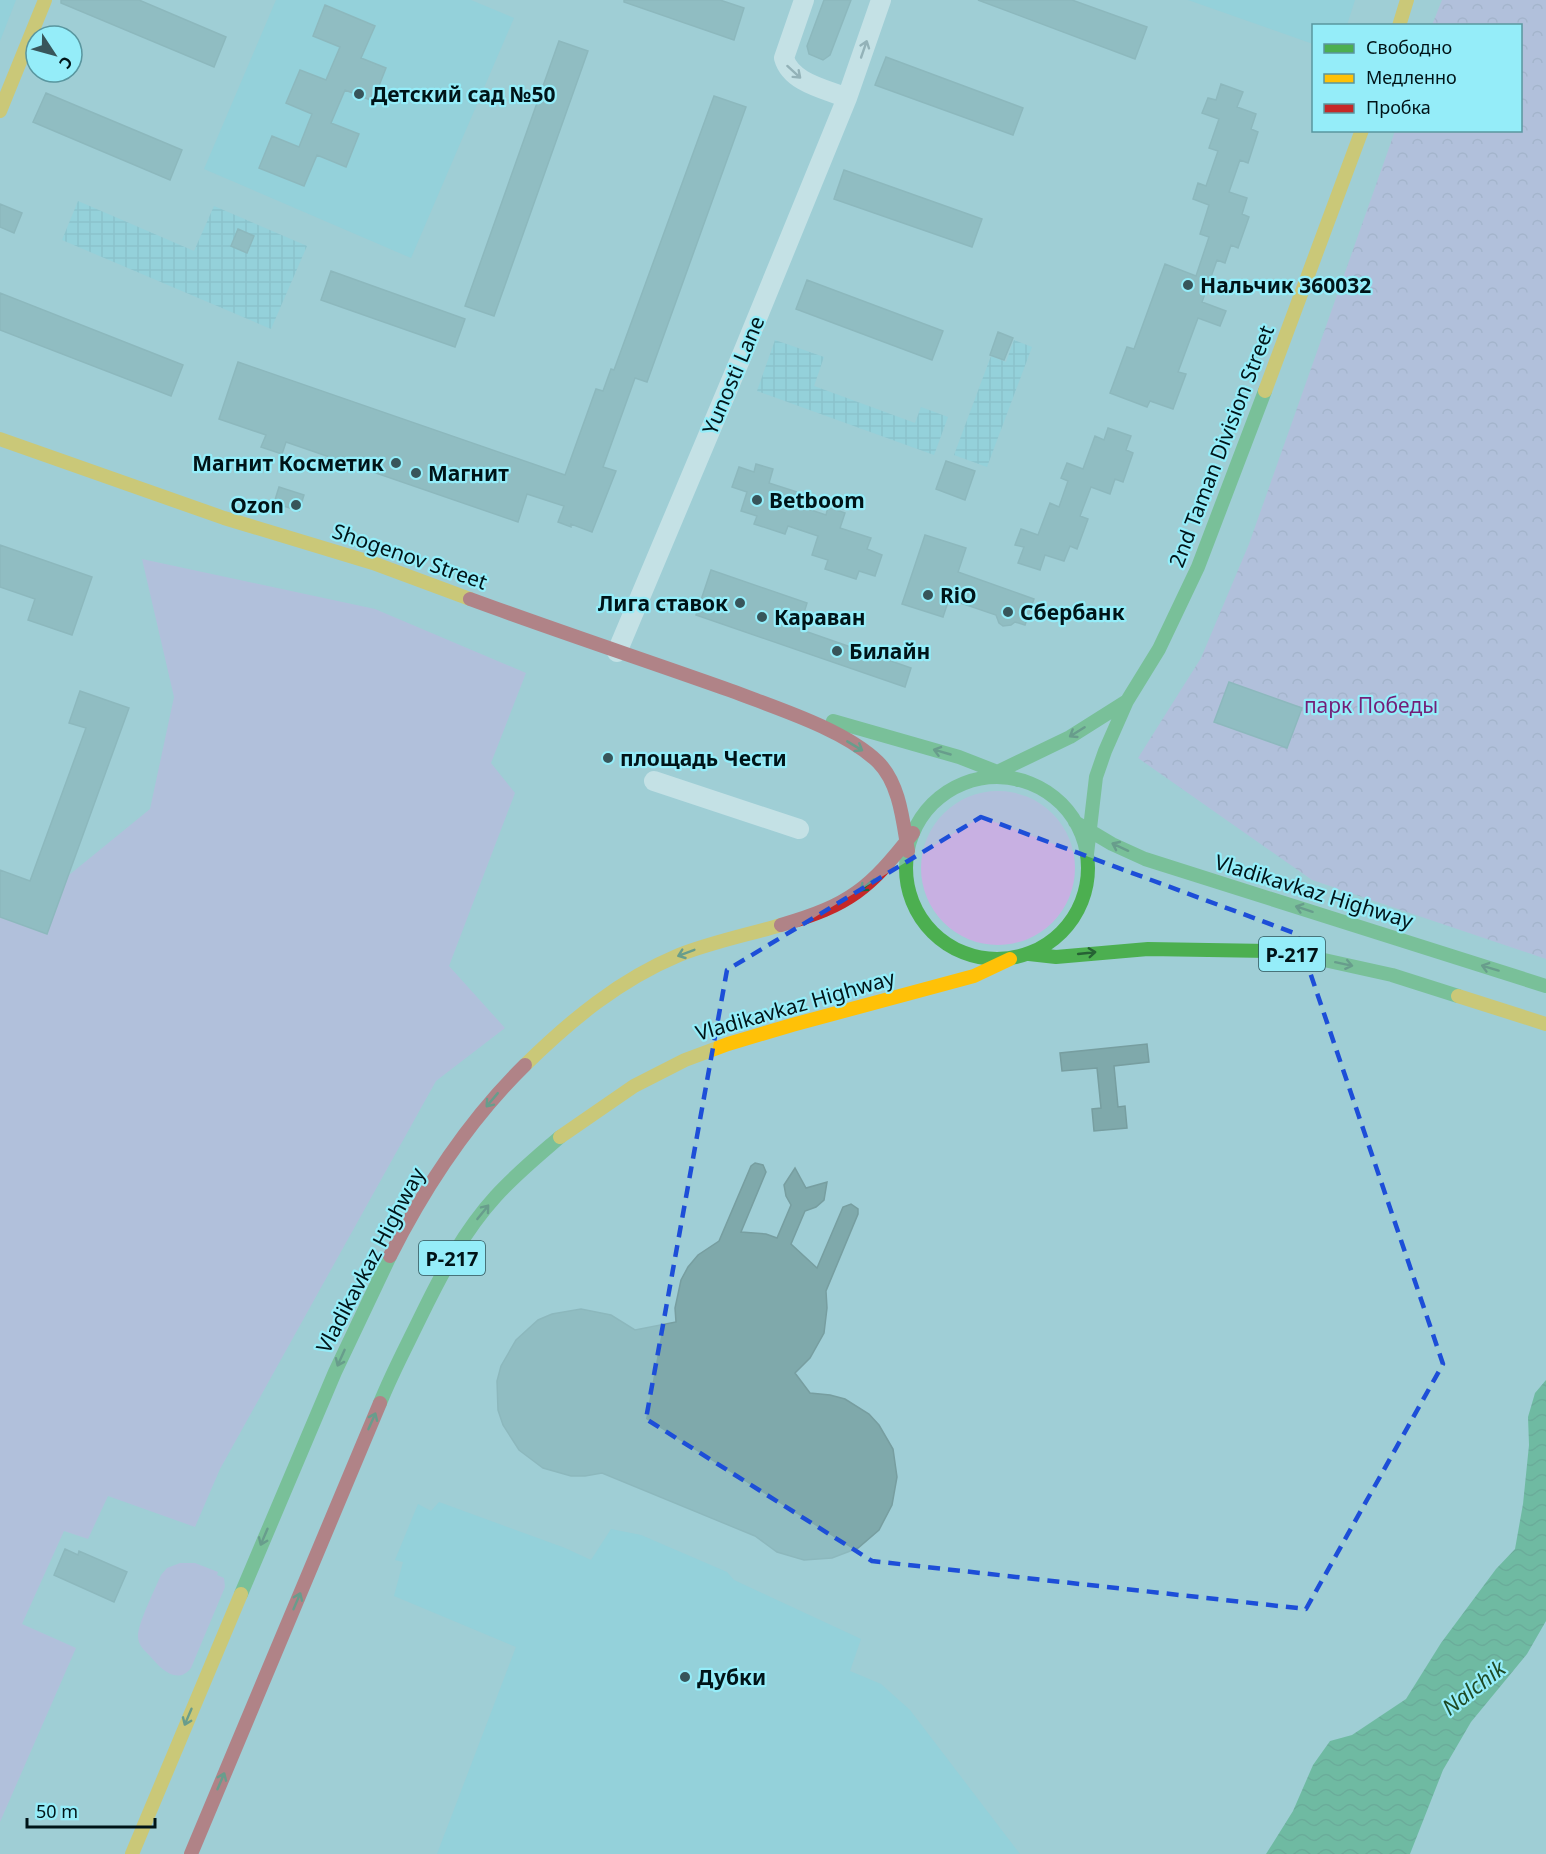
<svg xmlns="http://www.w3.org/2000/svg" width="1546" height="1854" viewBox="0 0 1546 1854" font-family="'Noto Sans',sans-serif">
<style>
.built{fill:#87d4df}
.industrial{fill:url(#industrial-grid)}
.green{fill:#c8b0e2}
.forest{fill:url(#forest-crowns)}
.water{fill:url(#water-waves)}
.building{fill:#7fa9ab;stroke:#779ea0;stroke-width:1.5}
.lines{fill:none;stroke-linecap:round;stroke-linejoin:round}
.street{stroke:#f1f8f9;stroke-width:20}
.fast{stroke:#4caf50;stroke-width:14}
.slow{stroke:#ffc107;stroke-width:14}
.jam{stroke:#c62828;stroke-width:14}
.oneway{stroke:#859194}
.oneway2{stroke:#266234}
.marked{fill:none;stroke:#1d4ed8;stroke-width:4.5;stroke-dasharray:12 8;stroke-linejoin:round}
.poi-dot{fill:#38555a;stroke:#95edf9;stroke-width:2}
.labels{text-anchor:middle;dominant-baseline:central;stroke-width:4.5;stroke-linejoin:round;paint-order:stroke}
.shield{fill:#95edf9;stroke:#2d555c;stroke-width:1.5}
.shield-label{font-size:20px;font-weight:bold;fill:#001418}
.poi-label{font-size:21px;font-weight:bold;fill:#001418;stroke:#95edf9;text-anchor:start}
.street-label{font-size:21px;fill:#001418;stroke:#95edf9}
.park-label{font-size:21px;fill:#741f77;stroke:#95edf9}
.water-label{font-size:22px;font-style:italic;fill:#1f4b26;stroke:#95edf9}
</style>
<defs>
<pattern id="industrial-grid" width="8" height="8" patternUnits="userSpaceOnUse" patternTransform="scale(1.5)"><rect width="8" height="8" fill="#87d4df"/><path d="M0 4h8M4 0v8" fill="none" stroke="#73b5bf"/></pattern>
<pattern id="forest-crowns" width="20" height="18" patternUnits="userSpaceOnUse" patternTransform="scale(1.5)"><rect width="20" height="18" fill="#c8b0e2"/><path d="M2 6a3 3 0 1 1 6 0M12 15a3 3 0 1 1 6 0" fill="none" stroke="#aa96c1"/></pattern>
<pattern id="water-waves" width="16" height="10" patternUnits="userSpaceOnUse" patternTransform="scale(1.5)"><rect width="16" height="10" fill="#37a365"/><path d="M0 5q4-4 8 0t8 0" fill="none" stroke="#2c8452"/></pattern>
</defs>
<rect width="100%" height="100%" fill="#9fced6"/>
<path class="built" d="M0 0H16L0 41Z
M276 0H471L514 18 411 258 204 169Z
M1188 0H1355L1347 25 1314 26 1313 44Z
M439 1502 565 1548 591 1560 611 1529 641 1535 727 1572 734 1580 861 1639 850 1671 881 1684 910 1710 1020 1854H437L516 1647 394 1596 403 1562 395 1560 418 1504 431 1511Z"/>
<path class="industrial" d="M78 201 194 251 214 206 307 246 271 329 62 240Z
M775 340 824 357 814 386 915 423 921 407 948 417 934 455 757 391Z
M1014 340 1032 347 987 467 954 455 991 356 1006 362Z"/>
<path class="green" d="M142 559 375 609 526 673 491 763 515 793 449 966 505 1028 436 1081 220 1469 195 1527 108 1496 88 1539 64 1531 22 1624 76 1648 0 1822V889L58 884 150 809 174 697Z
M921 868a77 77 0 1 1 154 0a77 77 0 1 1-154 0Z
M180 1563H195L218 1572 217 1575 224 1578 225 1587 191 1668C177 1686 160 1668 150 1656 144 1650 138 1645 138 1636 138 1623 155 1589 161 1575L167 1568Z"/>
<path class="forest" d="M1442 0H1546V959L1312 880 1138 758 1201 658 1249 544 1395 131 1520 130V26L1432 25Z"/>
<path class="water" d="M1546 1380V1621L1527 1654 1471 1722 1443 1770 1410 1854H1266L1293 1811 1313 1765 1330 1741 1352 1735 1406 1699 1441 1643 1496 1569 1515 1549 1523 1504 1529 1445 1528 1417 1535 1393Z"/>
<path class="building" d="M61 0H139L226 37 214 67 61 3Z
M624 0H720L744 8 734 40 624 2Z
M824 0H851L830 55 823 60 809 54 807 46Z
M978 0H1072L1147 27 1135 59Z
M325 5 375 26 361 58 386 68 373 101 345 90 331 123 359 134 346 167 317 155 304 186 259 168 272 136 299 147 312 114 286 103 300 70 326 80 340 47 313 36Z
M559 41 588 51 494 316 465 306Z
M886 57 1023 108 1013 135 875 85Z
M1221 84 1243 92 1237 107 1256 114 1251 129 1258 132 1248 163 1240 160 1229 192 1247 198 1242 214 1249 217 1238 248 1231 245 1225 263 1217 260 1202 302 1226 311 1220 326 1198 318 1178 372 1186 374 1173 409 1150 401 1147 407 1110 393 1127 347 1134 349 1165 264 1196 276 1209 237 1200 234 1209 205 1193 199 1198 183 1206 186 1218 151 1209 148 1219 119 1202 113 1208 98 1216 100Z
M46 93 182 150 170 180 33 122Z
M714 96 746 107 647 382 635 378 603 467 616 471 592 532 571 524V527L558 522 564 506 527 494 518 522 286 442 282 454 261 447 266 435 219 419 238 362 565 475 596 389 603 391 611 369 614 370Z
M844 170 982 219 972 247 834 199Z
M0 204 22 213 14 233 0 227Z
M238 229 254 236 247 253 231 246Z
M331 271 465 319 455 347 321 300Z
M807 280 943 331 932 360 796 309Z
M0 293 183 365 171 396 0 330Z
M998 332 1013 338 1004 360 990 355Z
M1108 428 1131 436 1126 450 1133 453 1123 482 1115 479 1110 494 1091 487 1080 516 1088 519 1077 549 1070 546 1064 561 1045 555 1040 570 1018 563 1024 547 1015 545 1021 529 1038 535 1050 503 1059 507 1068 481 1061 478 1067 463 1083 469 1095 436 1104 440Z
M946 461 975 471 965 500 936 489Z
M756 464 773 469 769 483 800 493 796 505 826 515 828 507 845 513 840 528 871 538 867 549 882 555 875 576 859 571 856 579 825 569 828 560 812 555 818 536 788 526 785 534 754 524 757 516 741 511 747 492 732 487 739 467 754 472Z
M279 487 304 495 299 511 274 503Z
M925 535 966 548 958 572 1034 599 1025 625 1015 622 1011 625 1003 626 999 623 996 615 949 599 943 617 902 604Z
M0 545 92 577 72 635 28 620 35 599 0 587Z
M711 570 807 603 799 629 911 668 905 687 696 615Z
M1229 682 1302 708 1287 748 1214 722Z
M80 691 129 708 47 934 0 917V870L30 881 86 728 69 723Z
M1147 1044 1149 1062 1114 1066 1118 1107 1125 1106 1127 1128 1094 1131 1092 1109 1101 1108 1097 1068 1062 1071 1060 1053Z
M755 1163 763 1165 766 1172 741 1232 766 1234 777 1238 791 1205 786 1196 784 1185 795 1168 806 1188 827 1182 824 1200 816 1207 805 1211 791 1244 817 1268 843 1207 851 1204 858 1209V1214L826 1291 827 1308 824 1333 810 1358 795 1373 810 1393 830 1395 845 1399 869 1414 879 1425 893 1449 897 1477 892 1505 879 1530 858 1548 832 1558 804 1560 777 1552 755 1536 602 1473 585 1476H571L543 1468 519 1450 503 1425 498 1410 497 1381 501 1366 516 1340 538 1320 552 1314 581 1309 611 1315 635 1330 676 1322 675 1308 681 1280 688 1267 698 1255 719 1241 751 1166Z
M65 1549 78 1555 79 1551 127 1572 114 1602 54 1575Z"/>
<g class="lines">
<path class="street" d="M804 0 784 58C791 83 826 89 847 98
M617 652 742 355 847 98 881 0
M654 781 799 829"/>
<path class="fast" d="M833 721 959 757 1018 780
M987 777 1070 737 1127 701
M906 868a91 91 0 1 1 182 0a91 91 0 1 1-182 0Z
M1075 822 1112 844 1145 859 1546 986
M1087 854 1096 777 1105 751 1127 701 1159 649 1198 567 1265 391
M1029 954 1056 957 1148 949 1269 951 1306 956 1392 975 1458 996
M380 1403C392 1373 407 1345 421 1316 442 1273 464 1231 496 1196 516 1174 538 1156 560 1137
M241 1594 335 1372 390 1256"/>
<path class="slow" d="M1399 26 1407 0
M0 111 45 0
M1265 391 1362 130
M0 439 224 518 373 563 470 599
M1458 996 1546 1024
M525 1065C571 1020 619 980 679 955 712 942 747 935 781 925
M560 1137 634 1086 685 1060 728 1044 792 1025 974 976 1010 959
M132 1854 241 1594"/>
<path class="jam" d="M470 599C557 631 645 660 732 691 776 708 844 729 878 762 900 784 903 822 908 851
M781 925C850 905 869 889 913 833
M390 1256C425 1187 470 1119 525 1065
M191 1854 380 1403"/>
</g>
<defs><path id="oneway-shaft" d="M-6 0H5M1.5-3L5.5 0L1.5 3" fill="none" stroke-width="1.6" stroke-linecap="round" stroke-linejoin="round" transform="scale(1.5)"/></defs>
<g class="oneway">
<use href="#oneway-shaft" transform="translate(864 49) rotate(-71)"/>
<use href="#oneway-shaft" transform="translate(794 72) rotate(42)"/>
</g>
<g class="oneway2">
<use href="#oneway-shaft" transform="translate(1077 732) rotate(148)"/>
<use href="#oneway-shaft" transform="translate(855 746) rotate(31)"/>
<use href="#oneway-shaft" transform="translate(942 752) rotate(-164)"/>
<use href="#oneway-shaft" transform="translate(1120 847) rotate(-155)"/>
<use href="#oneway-shaft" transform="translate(867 885) rotate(140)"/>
<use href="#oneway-shaft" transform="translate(1304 909) rotate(-162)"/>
<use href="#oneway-shaft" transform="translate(686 953) rotate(159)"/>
<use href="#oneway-shaft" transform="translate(1087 953) rotate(-6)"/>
<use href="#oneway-shaft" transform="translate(1344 964) rotate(12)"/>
<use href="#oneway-shaft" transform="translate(1490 968) rotate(-163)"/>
<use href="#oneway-shaft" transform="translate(492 1100) rotate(130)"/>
<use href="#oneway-shaft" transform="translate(483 1212) rotate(-51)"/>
<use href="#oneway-shaft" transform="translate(341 1358) rotate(114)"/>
<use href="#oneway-shaft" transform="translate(372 1421) rotate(-66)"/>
<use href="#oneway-shaft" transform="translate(264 1537) rotate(113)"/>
<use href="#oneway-shaft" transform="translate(297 1601) rotate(-67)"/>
<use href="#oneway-shaft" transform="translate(188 1717) rotate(113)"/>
<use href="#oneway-shaft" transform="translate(221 1781) rotate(-67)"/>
</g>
<path d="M0 0H1546V1854H0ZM981 817 1297 934 1443 1364 1306 1609 872 1561 646 1419 727 970Z" fill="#9fced6" fill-opacity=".55" fill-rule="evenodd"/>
<path class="marked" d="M981 817 1297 934 1443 1364 1306 1609 872 1561 646 1419 727 970Z"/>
<g class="poi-dot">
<circle cx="359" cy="94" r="6"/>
<circle cx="1188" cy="285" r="6"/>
<circle cx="396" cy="463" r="6"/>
<circle cx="416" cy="473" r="6"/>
<circle cx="757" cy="500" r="6"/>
<circle cx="296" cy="505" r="6"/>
<circle cx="928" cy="595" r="6"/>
<circle cx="740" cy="603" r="6"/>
<circle cx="1008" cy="612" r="6"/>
<circle cx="762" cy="617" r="6"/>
<circle cx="837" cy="651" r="6"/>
<circle cx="608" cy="758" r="6"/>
<circle cx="685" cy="1677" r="6"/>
</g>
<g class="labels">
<g class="shield">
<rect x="1259" y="937" width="66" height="34" rx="4.5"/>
<rect x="419" y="1241" width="66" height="34" rx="4.5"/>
</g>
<g class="shield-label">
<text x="1292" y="954">Р-217</text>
<text x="452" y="1258">Р-217</text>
</g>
<g class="poi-label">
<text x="371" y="94">Детский сад №50</text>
<text x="1200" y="285">Нальчик 360032</text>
<text x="384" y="463" text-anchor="end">Магнит Косметик</text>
<text x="428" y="473">Магнит</text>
<text x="769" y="500">Betboom</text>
<text x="284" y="505" text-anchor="end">Ozon</text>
<text x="940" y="595">RiO</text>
<text x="728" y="603" text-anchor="end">Лига ставок</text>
<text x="1020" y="612">Сбербанк</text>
<text x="774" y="617">Караван</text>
<text x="849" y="651">Билайн</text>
<text x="620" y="758">площадь Чести</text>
<text x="697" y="1677">Дубки</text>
</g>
<g class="street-label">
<text transform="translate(733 375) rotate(-67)">Yunosti Lane</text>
<text transform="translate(1221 446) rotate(-69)">2nd Taman Division Street</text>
<text transform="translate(410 556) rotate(19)">Shogenov Street</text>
<text transform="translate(1314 891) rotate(17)">Vladikavkaz Highway</text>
<text transform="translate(795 1005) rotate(-16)">Vladikavkaz Highway</text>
<text transform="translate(370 1260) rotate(-62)">Vladikavkaz Highway</text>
</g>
<g class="park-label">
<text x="1371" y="705">парк Победы</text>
</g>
<g class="water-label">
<text transform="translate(1473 1687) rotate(-38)">Nalchik</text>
</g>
</g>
<rect x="1312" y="24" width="210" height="108" fill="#95edf9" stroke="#59969f" stroke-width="1.5"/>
<rect x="1324" y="44" width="30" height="9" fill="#4caf50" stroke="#59969f" stroke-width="1.5"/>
<text x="1366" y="54" font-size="18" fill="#001418">Свободно</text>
<rect x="1324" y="74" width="30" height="9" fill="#ffc107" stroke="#59969f" stroke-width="1.5"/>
<text x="1366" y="84" font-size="18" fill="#001418">Медленно</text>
<rect x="1324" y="104" width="30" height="9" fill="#c62828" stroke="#59969f" stroke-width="1.5"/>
<text x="1366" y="114" font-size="18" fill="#001418">Пробка</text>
<g transform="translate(54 54) rotate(126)"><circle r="28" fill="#95edf9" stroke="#59969f" stroke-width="1.5"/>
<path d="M0-4.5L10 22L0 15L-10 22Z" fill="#38555a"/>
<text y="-9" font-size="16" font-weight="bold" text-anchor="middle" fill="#001418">С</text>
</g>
<path d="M27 1818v9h128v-9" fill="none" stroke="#001418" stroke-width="3"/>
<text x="36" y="1818" font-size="18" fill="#001418" stroke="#95edf9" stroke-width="4.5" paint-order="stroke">50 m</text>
</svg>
